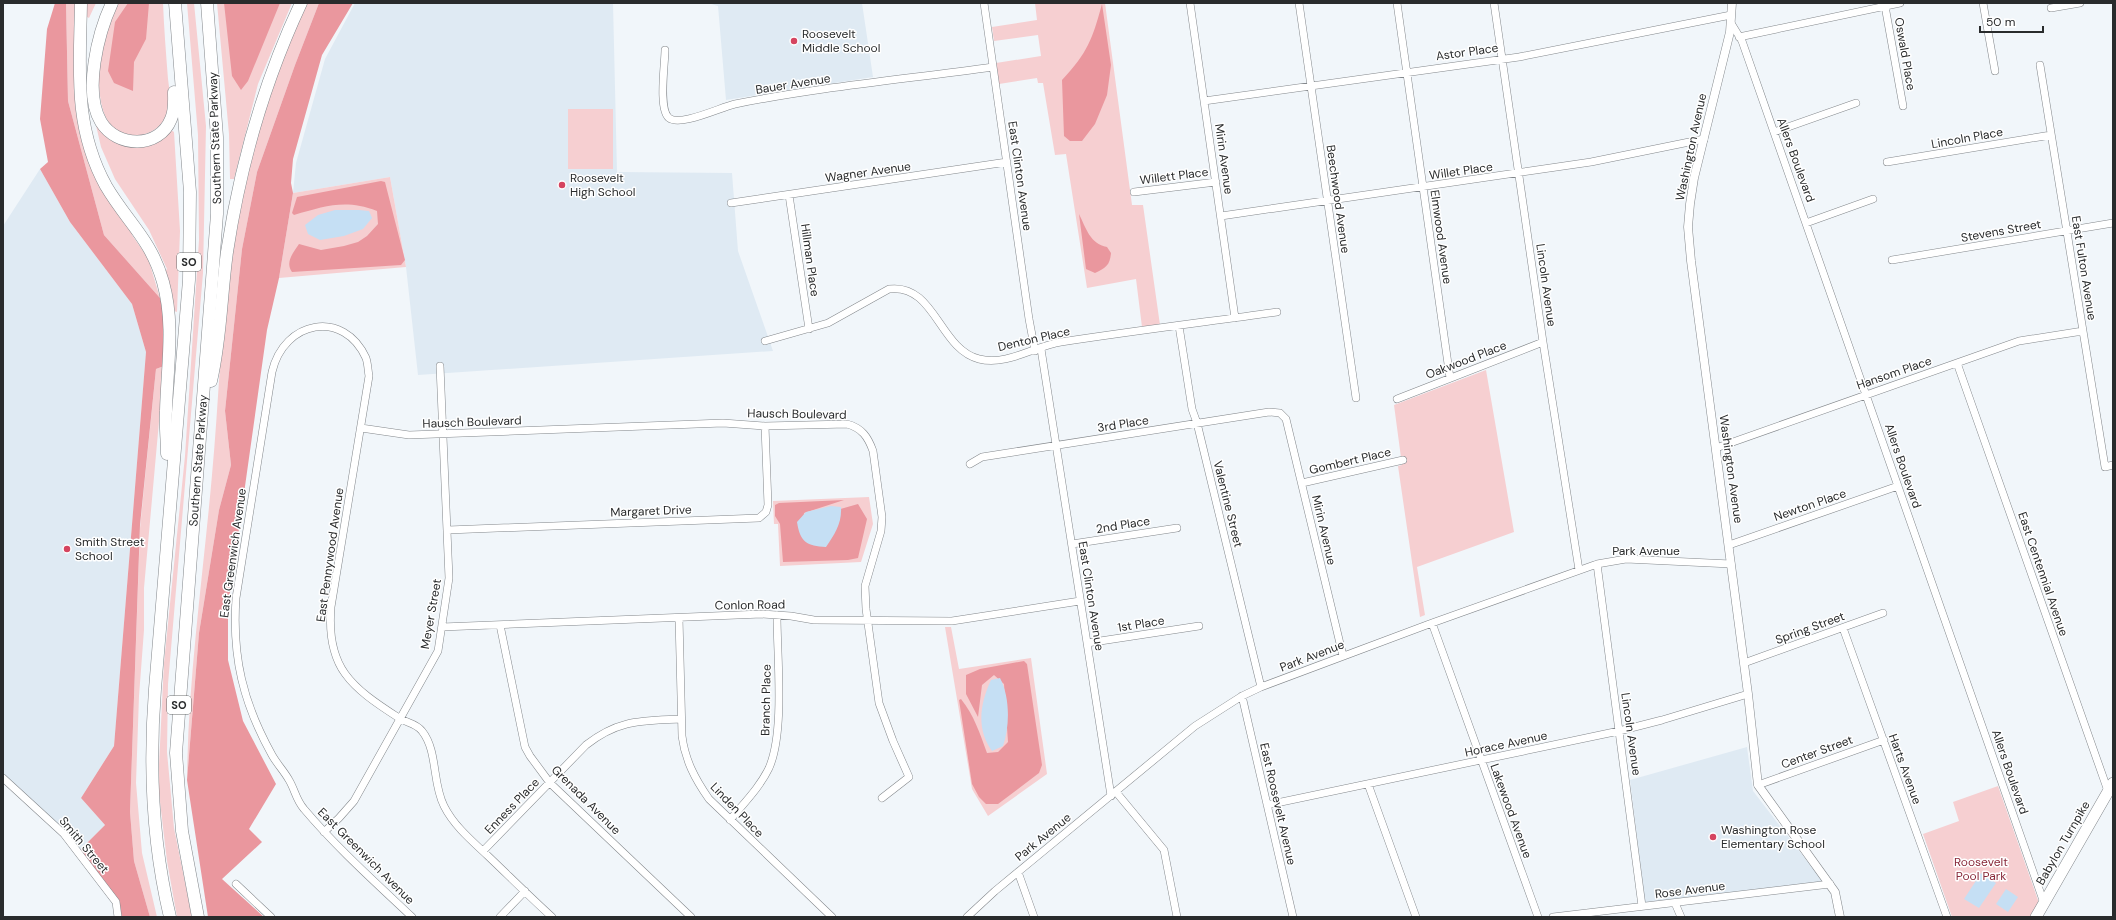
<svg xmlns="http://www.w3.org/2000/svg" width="2116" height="920" viewBox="0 0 2116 920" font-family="'DM Sans',sans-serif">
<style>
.built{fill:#dfeaf3}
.green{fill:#f6cfd1}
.forest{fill:#ea979e}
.water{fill:#c5dff4}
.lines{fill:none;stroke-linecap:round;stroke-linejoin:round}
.minor-casing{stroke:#83878b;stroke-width:8}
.tertiary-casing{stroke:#83878b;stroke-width:9}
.primary-casing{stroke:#83878b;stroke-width:12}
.motorway-casing{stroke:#83878b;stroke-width:13}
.minor{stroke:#fff;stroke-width:7}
.tertiary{stroke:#fff;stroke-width:8}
.primary{stroke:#fff;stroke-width:11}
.motorway{stroke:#fff;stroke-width:12}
.poi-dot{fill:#d5445f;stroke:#fff;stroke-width:1.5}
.labels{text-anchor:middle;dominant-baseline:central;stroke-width:3;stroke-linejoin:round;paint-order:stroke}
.shield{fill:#fff;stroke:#696b6b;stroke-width:1}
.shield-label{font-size:11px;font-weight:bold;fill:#292b2c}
.poi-label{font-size:12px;fill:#292b2c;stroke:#fff;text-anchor:start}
.street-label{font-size:12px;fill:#292b2c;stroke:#fff}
.park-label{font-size:12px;fill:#882839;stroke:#fff}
</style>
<rect width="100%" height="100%" fill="#f1f6fa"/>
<path class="built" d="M355 3H613L617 172 732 173 738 251 773 351 418 375 406 267 390 177 293 193 296 163 325 59Z
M708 3H862L873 77 726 100 718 6Z
M40 169 70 222 132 304 146 352 114 746 81 798 105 825 78 852 3 778V226Z
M1747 747 1753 791 1824 883 1645 902 1630 780Z"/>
<path class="green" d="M66 3H76L93 167 137 233 132 235 148 258 160 298 104 235 68 101Z
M85 3H96L89 18 85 16Z
M118 3H163C164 28 166 54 168 79 169 87 171 98 170 106 162 143 113 146 103 110 93 76 103 33 118 3Z
M187 3H194L206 126 203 273 168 684 167 752 174 828 192 917H177L167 861 158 785 164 663 185 456 199 240 198 135Z
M217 3H292L258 84 234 179H230L229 134Z
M305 3H319L295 65 257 172 242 249 225 411 231 465 219 510 199 633 187 780C188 678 203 577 212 475 220 391 221 305 235 222 247 146 273 72 305 3Z
M1035 3H1105L1132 205H1143L1160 325 1142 327 1136 279 1087 288 1066 154 1055 155 1043 83H1038L1037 78 999 84 996 63 1041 56 1038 35 994 41 992 27 1037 20Z
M568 109H613V169H568Z
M95 121 117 142 135 147 157 143 171 130 174 132 180 231 177 312 174 311 165 271 167 269 149 230 115 179 101 147Z
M390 177 406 267 279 278 293 193Z
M164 366 144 588V630L139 696 136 783 142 853 157 917H150L134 861 130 812 140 528 156 369Z
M1486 370 1514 532 1417 567 1425 615 1420 617 1398 466 1402 465 1394 405Z
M869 497 873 524 861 562 780 566 778 524H774L773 501Z
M945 627H951L959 669 1031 658 1047 774 988 816 972 789Z
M1998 786 2039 903 2031 917H1952L1923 834 1959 821 1953 802Z"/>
<path class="forest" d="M55 3H66L68 101 104 235 160 298 164 312V366L156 369 140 525 130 812 134 861 150 917H118L116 902 78 852 105 825 81 798 114 746 146 352 132 304 70 222 40 169 48 162 40 119 47 29Z
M128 3H149L146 39 134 62 133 91 114 83 108 71 115 22Z
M224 3H280L248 81 241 90 232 76Z
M319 3H353L322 55 293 159 291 183 293 193 279 278 267 330 228 607V660L243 721 276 784 249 829 262 842 222 879 264 917H208L187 780 199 633 219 510 231 465 225 411 242 249 257 172 295 65Z
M1102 4 1111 65 1107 95 1095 124 1082 141H1070L1064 136 1062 80C1088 52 1092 40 1102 4Z
M381 181 385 182 387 190 405 260 401 265 292 272C285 262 293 253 299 244L321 250 344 246 358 242 367 236 378 224 377 211C345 199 326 206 294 215L292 213 297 197Z
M1079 214C1086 228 1090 244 1107 247L1111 253C1110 265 1106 268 1095 273L1086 269Z
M844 500 804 513 803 527 837 510 858 504 867 519 858 558 848 560 783 562 780 524 775 516V505L779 503Z
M1024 661 1027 664 1042 765 1039 773 998 804H986L979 797 972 784 959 700 961 699C974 715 980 734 987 753L998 752 1008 742 1004 684 994 675 982 685 978 717 966 694V675L980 669Z"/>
<path class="water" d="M335 210H359L369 211 372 218 363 229 344 236 320 240 308 234 305 225 318 215Z
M831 506 841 507C842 523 835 534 826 547 807 546 800 542 797 522L806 512Z
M1000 678C1010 697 1010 726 1003 746L992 751C976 729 980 704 991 680Z
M1981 873 1996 883 1979 908 1964 899Z
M2006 889 2018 897 2008 912 1996 904Z"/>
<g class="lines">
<g class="minor-casing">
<path id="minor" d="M984 3 1029 319 1035 351
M1190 3 1235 318
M1299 3 1356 398
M1397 3 1450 378
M1494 3 1543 342 1579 570
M1983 3 1995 71
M1885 6 1903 106
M2051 8 2080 3
M1731 23 1742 41 2044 903
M1739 37 1900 3
M665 50C665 64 658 109 669 118 680 127 721 107 735 104 820 87 907 79 993 67
M2040 65 2105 467 2113 465
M1204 101 1519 57 1731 15
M1774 132 1856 103
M1887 162 2051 135
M1134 192 1216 182
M789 195 809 329
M731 203 1007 162
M1221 216 1591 162 1704 139
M1806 223 1873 199
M1892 260 2113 223
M1179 326 1192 409 1197 423 1261 687
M765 341 828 323 889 289C935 283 939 349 979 359 1007 366 1035 346 1061 342 1133 331 1205 322 1277 312
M1041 349 1111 796
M1957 363 2108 791
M1397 399 1543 342
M361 428 409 435 723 423 765 426 847 424C862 428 868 437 873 451L882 517 881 531 865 586 866 609 879 703 893 741 909 777 882 798
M1716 448 2019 341 2083 331
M970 464 982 457 1269 412 1280 413 1286 419 1343 656
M1302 483 1403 460
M448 530 759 518 766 512 768 505 765 426
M1072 544 1177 528
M1729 545 1898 486
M1597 564 1642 906
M679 618 682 736C685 760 695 779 709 799L832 917
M1432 623 1538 917
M500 625 525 747 530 756 550 783 691 917
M442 627 762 614 791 616 814 620 952 621 1080 601
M1843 628 1947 917
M1087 643 1199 626
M1744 663 1883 613
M1242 696 1293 917
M3 778 64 834 116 902 118 917
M1368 784 1416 917
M1758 785 1884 740
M1116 792 1164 850 1177 917
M1267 805 1619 731 1662 720 1748 694
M730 820C744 803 760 787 769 768 785 732 777 657 777 615
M324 832 339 818 354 801 438 651 449 578 440 366
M483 851 586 745C619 719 642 721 681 719
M1018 872 1034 917
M236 884 271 917
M1675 903 1681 917
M412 917C375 882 337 848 304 809 296 800 295 790 289 780 284 771 277 764 272 755 243 703 232 657 236 598L272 372C284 320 344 309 366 358 368 364 368 371 369 376L331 607C326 668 351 687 399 718 407 723 416 723 422 731 438 751 432 783 444 806 454 826 472 841 488 856 509 876 530 897 552 917
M500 917 525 891
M967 917 995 891 1195 726 1242 696 1261 687 1432 623 1597 564 1626 559 1731 564
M1553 917 1830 884"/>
</g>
<g class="tertiary-casing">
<path id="tertiary" d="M1732 3 1730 32 1694 178 1690 204 1688 227 1691 261 1748 694 1758 785 1835 892 1840 917"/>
</g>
<g class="primary-casing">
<path id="primary" d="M2036 917 2113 783"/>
</g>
<g class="motorway-casing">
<g id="motorway">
<path d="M81 3C80 68 73 126 106 186 127 222 151 239 163 282 175 325 167 367 166 411 165 425 167 440 167 454"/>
<path d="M112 3C98 33 83 92 101 122 117 148 159 149 171 119 175 111 174 101 174 92"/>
<path d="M211 381C221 339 221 295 227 252 240 166 264 82 301 3"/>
<path d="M170 917C152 842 149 766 155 689L189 280 190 192 175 3"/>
<path id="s1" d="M198 917 182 831 176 753 217 214V137L207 3"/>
</g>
</g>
<use href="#minor" class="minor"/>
<use href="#tertiary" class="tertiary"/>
<use href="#primary" class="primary"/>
<use href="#motorway" class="motorway"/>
</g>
<g class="poi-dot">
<circle cx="794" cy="41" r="4"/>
<circle cx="562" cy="185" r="4"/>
<circle cx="67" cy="549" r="4"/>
<circle cx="1713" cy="837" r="4"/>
</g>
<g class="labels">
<g class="shield">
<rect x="177" y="253" width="24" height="18" rx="3"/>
<rect x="167" y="696" width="24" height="18" rx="3"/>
</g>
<g class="shield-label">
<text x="189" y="262">SO</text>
<text x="179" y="705">SO</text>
</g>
<g class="poi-label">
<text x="802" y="34">Roosevelt<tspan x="802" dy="14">Middle School</tspan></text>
<text x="570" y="178">Roosevelt<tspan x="570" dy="14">High School</tspan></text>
<text x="75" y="542">Smith Street<tspan x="75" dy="14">School</tspan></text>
<text x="1721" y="830">Washington Rose<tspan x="1721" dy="14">Elementary School</tspan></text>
</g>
<g class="street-label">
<text transform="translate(1467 52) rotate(-8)">Astor Place</text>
<text transform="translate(1905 54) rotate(80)">Oswald Place</text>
<text transform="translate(793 84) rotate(-9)">Bauer Avenue</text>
<text transform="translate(215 138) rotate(-92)">Southern State Parkway</text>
<text transform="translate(1967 138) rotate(-10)">Lincoln Place</text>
<text transform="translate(1691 147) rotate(-78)">Washington Avenue</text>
<text transform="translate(1224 159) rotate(82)">Mirin Avenue</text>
<text transform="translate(1796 160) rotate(70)">Allers Boulevard</text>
<text transform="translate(1461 171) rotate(-8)">Willet Place</text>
<text transform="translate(868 172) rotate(-8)">Wagner Avenue</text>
<text transform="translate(1020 176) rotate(82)">East Clinton Avenue</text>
<text transform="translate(1174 176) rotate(-7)">Willett Place</text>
<text transform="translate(1338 199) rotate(82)">Beechwood Avenue</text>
<text transform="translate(2001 231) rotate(-10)">Stevens Street</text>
<text transform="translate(1441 237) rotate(82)">Elmwood Avenue</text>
<text transform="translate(810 260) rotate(82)">Hillman Place</text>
<text transform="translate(2084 268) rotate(81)">East Fulton Avenue</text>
<text transform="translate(1546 285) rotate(82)">Lincoln Avenue</text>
<text transform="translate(1034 339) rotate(-13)">Denton Place</text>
<text transform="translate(1466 360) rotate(-21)">Oakwood Place</text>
<text transform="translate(1894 373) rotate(-19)">Hansom Place</text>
<text transform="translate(797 414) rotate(1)">Hausch Boulevard</text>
<text transform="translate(472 422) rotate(-2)">Hausch Boulevard</text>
<text transform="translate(1123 424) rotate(-9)">3rd Place</text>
<text stroke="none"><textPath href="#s1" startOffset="459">Southern State Parkway</textPath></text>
<text transform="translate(1350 461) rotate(-13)">Gombert Place</text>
<text transform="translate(1903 466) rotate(71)">Allers Boulevard</text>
<text transform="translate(1731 469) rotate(82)">Washington Avenue</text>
<text transform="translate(1228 504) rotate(76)">Valentine Street</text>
<text transform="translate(1810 505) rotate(-19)">Newton Place</text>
<text transform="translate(651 511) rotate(-2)">Margaret Drive</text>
<text transform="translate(1123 525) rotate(-9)">2nd Place</text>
<text transform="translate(1324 530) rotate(77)">Mirin Avenue</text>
<text x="1646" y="551">Park Avenue</text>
<text transform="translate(233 553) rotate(-82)">East Greenwich Avenue</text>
<text transform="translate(330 555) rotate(-82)">East Pennywood Avenue</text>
<text transform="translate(2043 574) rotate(71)">East Centennial Avenue</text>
<text transform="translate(1091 596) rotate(81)">East Clinton Avenue</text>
<text transform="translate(750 605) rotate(-1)">Conlon Road</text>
<text transform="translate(431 614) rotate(-80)">Meyer Street</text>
<text transform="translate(1141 624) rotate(-9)">1st Place</text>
<text transform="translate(1810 628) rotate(-20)">Spring Street</text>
<text transform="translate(1312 656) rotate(-21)">Park Avenue</text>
<text transform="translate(766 700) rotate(-89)">Branch Place</text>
<text transform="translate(1631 734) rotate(82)">Lincoln Avenue</text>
<text transform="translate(1506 744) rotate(-12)">Horace Avenue</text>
<text transform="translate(1817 752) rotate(-20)">Center Street</text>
<text transform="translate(1905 769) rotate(70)">Harts Avenue</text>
<text transform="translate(2010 772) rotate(71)">Allers Boulevard</text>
<text transform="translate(586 800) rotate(45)">Grenada Avenue</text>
<text transform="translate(1278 804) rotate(77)">East Roosevelt Avenue</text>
<text transform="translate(512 806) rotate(-46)">Enness Place</text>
<text transform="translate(737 810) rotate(46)">Linden Place</text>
<text transform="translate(1511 811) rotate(70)">Lakewood Avenue</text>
<text transform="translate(1043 837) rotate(-39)">Park Avenue</text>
<text transform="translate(2063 843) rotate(-60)">Babylon Turnpike</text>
<text transform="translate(84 845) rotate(50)">Smith Street</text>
<text transform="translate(366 856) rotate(45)">East Greenwich Avenue</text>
<text transform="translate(1690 890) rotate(-7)">Rose Avenue</text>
</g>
<g class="park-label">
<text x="1981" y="862">Roosevelt<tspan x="1981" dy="14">Pool Park</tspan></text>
</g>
</g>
<rect width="2116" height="920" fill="none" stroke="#292b2c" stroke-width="8"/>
<path d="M1980 26v6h63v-6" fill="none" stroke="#292b2c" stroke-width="2"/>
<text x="1986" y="26" font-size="12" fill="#292b2c" stroke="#ffffff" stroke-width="3" paint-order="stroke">50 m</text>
</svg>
